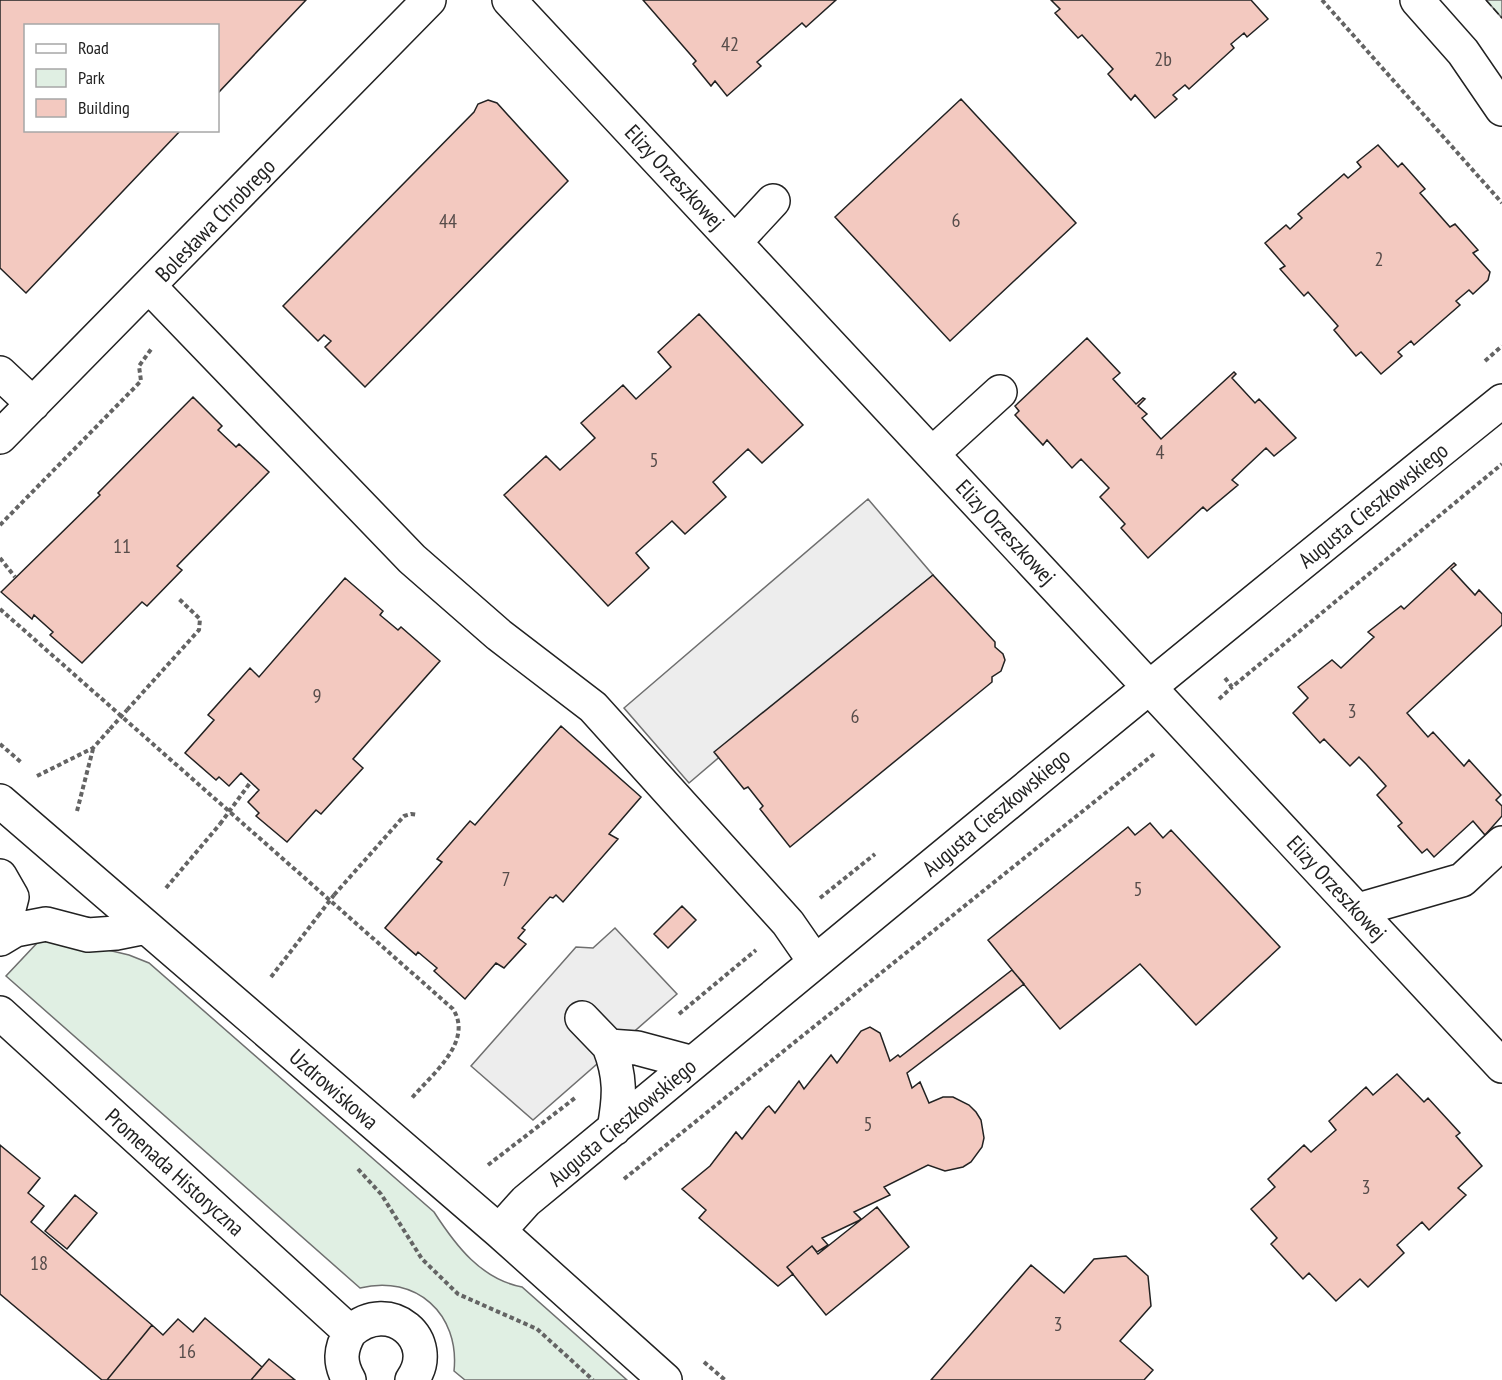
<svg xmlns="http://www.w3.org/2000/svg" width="1502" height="1380" viewBox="0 0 1502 1380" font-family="'PT Sans Narrow',sans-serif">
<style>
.green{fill:#e0efe3;stroke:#6f6f6f;stroke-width:1.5}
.parking{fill:#ededed;stroke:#6f6f6f;stroke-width:1.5}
.building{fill:#f3c9c0;stroke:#222;stroke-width:1.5}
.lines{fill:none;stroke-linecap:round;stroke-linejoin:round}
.minor-casing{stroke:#222;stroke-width:36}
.path{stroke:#646464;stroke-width:4;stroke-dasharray:4.5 3;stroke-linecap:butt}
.minor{stroke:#fff;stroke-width:33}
.path-bridge{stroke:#646464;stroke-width:4;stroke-dasharray:4.5 3;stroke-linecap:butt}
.fence{stroke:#222;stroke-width:1.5;stroke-dasharray:8 3;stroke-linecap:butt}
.labels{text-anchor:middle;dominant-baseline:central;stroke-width:4.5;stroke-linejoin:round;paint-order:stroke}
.number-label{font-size:20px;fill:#564c4a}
.street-label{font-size:22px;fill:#222;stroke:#fff}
</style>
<rect width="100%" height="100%" fill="#fff"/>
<path class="green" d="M1486 0H1502V18Z
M57 938 129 955 149 963 434 1212C456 1246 481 1279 522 1287L627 1380H465L454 1371C460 1314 416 1274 360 1288L6 976 39 941Z"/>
<path class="parking" d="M868 499 933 575 689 783 624 708Z
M615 928 677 994 533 1120 471 1066 576 947 593 948Z"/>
<path class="building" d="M0 0H306L218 93V26H26V130H181L26 293 0 268Z
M643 0H836L806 27 802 23 757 62 761 66 727 96 715 81 711 86 693 64 696 61Z
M1051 0H1251L1268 19 1247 37 1244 33 1231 44 1234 48 1189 89 1185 85 1173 95 1177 99 1155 118 1135 95 1131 100 1108 74 1113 69 1082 35 1078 38 1055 13 1060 9Z
M961 99 1076 223 950 341 835 217Z
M488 100 497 103 568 181 365 387 325 347 331 341 324 335 318 341 283 306 474 112 478 104Z
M1378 145 1398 167 1402 163 1425 189 1420 193 1450 227 1455 224 1478 250 1473 253 1490 272 1488 280 1473 294 1469 290 1456 301 1460 305 1414 345 1411 341 1398 352 1402 356 1381 374 1361 352 1356 356 1334 330 1338 326 1308 292 1304 296 1280 269 1285 266 1265 243 1286 225 1290 229 1302 218 1298 214 1344 174 1348 178 1361 167 1357 162Z
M699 314 803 425 762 463 748 449 713 482 726 497 685 534 672 521 636 553 649 568 608 606 504 495 546 456 560 470 595 438 581 423 623 385 636 399 671 367 658 352Z
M1087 338 1120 373 1113 379 1136 404 1143 398 1145 399 1138 406 1147 414 1142 418 1161 439 1234 372 1236 374 1232 378 1255 403 1259 399 1296 438 1274 456 1266 448 1232 480 1238 485 1207 511 1203 507 1148 558 1121 528 1125 524 1100 497 1109 488 1081 459 1072 468 1047 440 1043 445 1015 415 1019 411 1015 406Z
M193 397 222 426 218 430 236 447 239 444 269 472 177 566 182 570 147 606 142 602 82 663 50 635 53 632 34 615 32 619 1 592 100 495 98 493Z
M1454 563 1456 565 1451 569 1475 595 1479 590 1502 614V625L1407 713 1428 737 1433 732 1464 766 1469 760 1501 795 1496 800 1502 806V816L1485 835 1473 821 1434 857 1427 849 1422 853 1398 826 1402 823 1377 795 1386 786 1366 764 1359 757 1350 766 1324 739 1320 743 1293 713 1308 698 1298 687 1332 660 1341 668 1374 637 1368 632 1401 606 1404 609Z
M933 575 995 642V647L1003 654 1005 660 1001 671 992 677V682L790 847 760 809 763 806 748 787 744 789 714 752Z
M345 578 383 611 380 615 398 630 401 627 440 661 353 759 363 768 321 814 316 810 287 842 256 816 259 813 248 802 259 790 241 773 229 786 219 777 216 780 185 753 214 720 208 715 250 668 259 677Z
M561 726 641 797 609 834 618 839 563 902 556 895 553 898 550 897 522 928 525 930 518 938 526 944 504 968 496 963 465 999 434 971 437 968 418 952 416 955 385 928 442 862 437 859 470 821 475 825Z
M1150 823 1163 838 1171 830 1280 947 1196 1025 1140 964 1060 1029 988 940 1128 827 1135 835Z
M682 906 696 920 668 948 654 934Z
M1012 970 1024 984 907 1073 912 1088 920 1082 929 1103 943 1097H953L969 1105 976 1112 981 1120 984 1138 982 1147 971 1162 963 1167 945 1171 928 1165 884 1187 890 1195 854 1212 861 1219 858 1221 822 1238 828 1245 817 1252 812 1246 787 1267 793 1274 778 1286 699 1218 706 1210 682 1189 710 1166 736 1132 742 1139 766 1108 769 1106 775 1113 799 1081 804 1089 831 1055 837 1063 861 1031 870 1027 880 1033 890 1061 898 1055 900 1057Z
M1397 1074 1424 1102 1428 1098 1460 1133 1456 1136 1482 1166 1458 1188 1466 1195 1429 1230 1422 1222 1397 1245 1404 1253 1368 1287 1360 1279 1336 1301 1309 1273 1303 1279 1271 1244 1277 1238 1251 1209 1275 1187 1268 1179 1304 1145 1311 1152 1336 1130 1329 1121 1366 1087 1373 1095Z
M0 1145 40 1178 28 1193 44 1206 31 1222 152 1325 107 1380H102L0 1294Z
M75 1195 97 1213 67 1249 45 1231Z
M877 1207 909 1247 826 1315 787 1267 812 1246 818 1254Z
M1126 1256 1148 1276 1151 1306 1120 1341 1153 1370 1144 1380H931L1031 1265 1064 1293 1094 1259Z
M205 1318 262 1367 251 1380H107L152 1325 163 1335 178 1319 193 1332Z
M269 1359 295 1380H251Z"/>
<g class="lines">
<g class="minor-casing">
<path id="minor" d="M509 0 1502 1066
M1417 0 1463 52 1502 109
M735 242 773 201
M150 287 412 559 499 635 593 707 788 923 815 962
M0 373 33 404
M0 437 429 0
M933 453 1000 392
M0 801 499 1231 665 1380
M0 876 12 897 2 936
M1358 910 1462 880 1502 843
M0 939 15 930 46 924 88 935 116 933 146 927
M0 1013 350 1332C340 1349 339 1363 349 1380
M582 1018 609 1046
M614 1129C620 1096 621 1077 609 1046L637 1048 693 1063
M499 1231 526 1201C850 933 1174 665 1502 401
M350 1332C390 1296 440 1341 412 1380"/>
</g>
<path class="path" d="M1322 0 1502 203
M1485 361 1502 346
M0 525 141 381 139 366 152 348
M0 558 15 577
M0 609 453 1009C474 1042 431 1075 411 1099
M1225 678 1232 687 1502 464
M1219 699 1232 687
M127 710 199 630 200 619 179 599
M0 744 22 763
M37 776 93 748 110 729
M77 811 93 749
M166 888 220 824
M334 895 404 816 411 814 418 815
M820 898 875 854
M271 977 318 916
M679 1014 756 950
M488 1165 575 1098
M358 1169 381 1194 422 1259 458 1294 537 1329 593 1380
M624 1179 1154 754
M704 1362 725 1380"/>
<use href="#minor" class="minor"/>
<path class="path-bridge" d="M110 729 127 710
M220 824 250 783
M318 916 334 895"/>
<path class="fence" d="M1486 0 1502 18"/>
</g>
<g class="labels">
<g class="number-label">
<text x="730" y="44">42</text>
<text x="1163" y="59">2b</text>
<text x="956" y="220">6</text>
<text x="448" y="221">44</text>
<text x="1379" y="259">2</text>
<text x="1160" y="452">4</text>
<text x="654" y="460">5</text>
<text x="122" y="546">11</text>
<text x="317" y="696">9</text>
<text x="1352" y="711">3</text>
<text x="855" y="716">6</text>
<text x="506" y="879">7</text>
<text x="1138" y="889">5</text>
<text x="868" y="1124">5</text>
<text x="1366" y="1187">3</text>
<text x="39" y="1263">18</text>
<text x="1058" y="1324">3</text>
<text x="187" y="1351">16</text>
</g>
<g class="street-label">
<text transform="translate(675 177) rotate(47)">Elizy Orzeszkowej</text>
<text transform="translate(215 220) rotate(-46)">Bolesława Chrobrego</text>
<text transform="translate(1373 505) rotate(-39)">Augusta Cieszkowskiego</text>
<text transform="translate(1006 532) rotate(47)">Elizy Orzeszkowej</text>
<text transform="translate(996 812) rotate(-40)">Augusta Cieszkowskiego</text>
<text transform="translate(1337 888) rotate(47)">Elizy Orzeszkowej</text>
<text transform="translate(334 1089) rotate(41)">Uzdrowiskowa</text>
<text transform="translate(622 1122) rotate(-40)">Augusta Cieszkowskiego</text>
<text transform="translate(175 1172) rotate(42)">Promenada Historyczna</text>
</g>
</g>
<rect x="24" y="24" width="195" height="108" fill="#ffffff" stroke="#a7a7a7" stroke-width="1.5"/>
<rect x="36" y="44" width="30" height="9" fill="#ffffff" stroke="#a7a7a7" stroke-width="1.5"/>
<text x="78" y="54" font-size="18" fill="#222222">Road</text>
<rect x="36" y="69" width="30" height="18" fill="#e0efe3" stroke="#a7a7a7" stroke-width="1.5"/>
<text x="78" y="84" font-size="18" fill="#222222">Park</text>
<rect x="36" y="99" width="30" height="18" fill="#f3c9c0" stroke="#a7a7a7" stroke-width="1.5"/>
<text x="78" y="114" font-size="18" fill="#222222">Building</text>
</svg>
